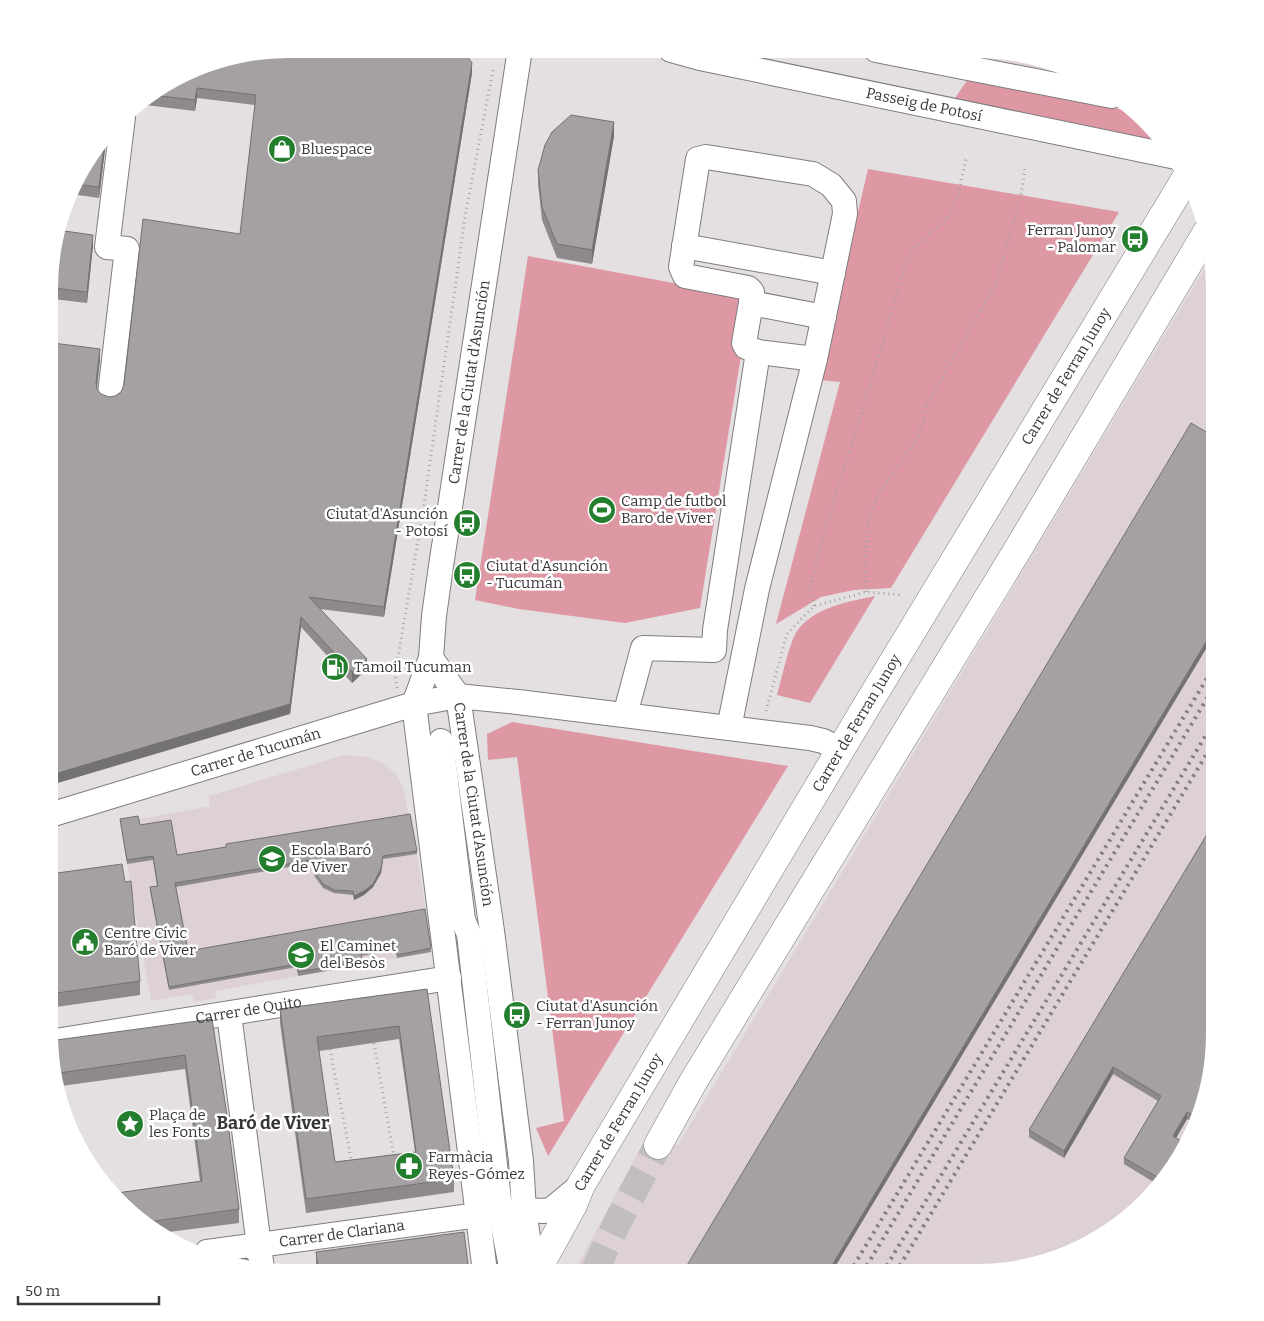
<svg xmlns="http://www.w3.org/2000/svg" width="1264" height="1321" viewBox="0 0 1264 1321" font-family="Bitter,serif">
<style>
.built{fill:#ded1d3}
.green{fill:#de98a4}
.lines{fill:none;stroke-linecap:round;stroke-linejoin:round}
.highway-tunnel{stroke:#c2bebe;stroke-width:28;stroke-dasharray:28 14;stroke-linecap:butt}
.minor-casing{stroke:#807c7d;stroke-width:26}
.major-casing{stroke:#807c7d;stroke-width:29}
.highway-casing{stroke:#807c7d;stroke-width:29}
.path{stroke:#a7a3a3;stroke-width:3;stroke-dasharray:1 4;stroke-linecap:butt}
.minor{stroke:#fff;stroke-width:24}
.major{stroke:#fff;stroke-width:28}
.highway{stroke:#fff;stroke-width:28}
.rail{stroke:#827f7f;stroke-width:4;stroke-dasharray:2.5 5;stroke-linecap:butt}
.wall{fill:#8e8a8b;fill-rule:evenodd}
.shaded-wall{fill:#747171}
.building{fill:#a5a1a2;stroke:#747171;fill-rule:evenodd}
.labels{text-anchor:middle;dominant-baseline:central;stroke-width:5;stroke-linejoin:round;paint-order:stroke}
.street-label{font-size:15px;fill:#3a3838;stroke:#fff}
.poi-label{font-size:15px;fill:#3a3838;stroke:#fff;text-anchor:start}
.quarter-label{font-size:18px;font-weight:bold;fill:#383535;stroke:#fff}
</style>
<rect width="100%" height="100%" fill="#e4dfe0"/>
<path class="built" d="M911 50 1008 51 1089 78 1083 82Z
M1212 256 1215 272V1049L1183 1153 1109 1232 1054 1259 992 1272H574L640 1149 678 1145Z
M344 755 367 757 383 763 396 774 403 787 417 854 432 952 215 991 216 998 194 1002 192 994 151 1001 120 823 210 806 209 796Z"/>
<path class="green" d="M968 79 1129 111 1162 143 953 101Z
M868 169 1119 212 891 588 854 590 821 597 776 624 840 382 819 380Z
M528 256 749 297 741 356 700 608 625 623 519 609 475 600Z
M875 596 810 703 777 695C782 677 786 657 793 639 805 609 846 602 875 596Z
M512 722 788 766 548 1156 536 1128 564 1121 517 757 488 760 487 734Z"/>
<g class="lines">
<path class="highway-tunnel" d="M594 1272 617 1223 658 1145"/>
<g class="minor-casing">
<g id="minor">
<path id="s1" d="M671 50 700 58 1176 157"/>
<path d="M876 50 1112 96"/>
<path d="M684 246 833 273"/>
<path d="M815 359 758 352 746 347 744 343 751 303 824 317"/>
<path d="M110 394 127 249 107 247 123 117"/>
<path id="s2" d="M431 658 458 696 492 931 521 1161 524 1210 533 1272"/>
<path d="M625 715 643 648 714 650 715 630 758 352"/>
<path d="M729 728 757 589 815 359 845 214 844 201 831 185 813 174 706 157 698 159 681 267 685 276 748 288 752 292 751 303"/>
<path d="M441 741 463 920 469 934 499 1200"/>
<path id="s3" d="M50 815 414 704 458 696 518 702 810 738 823 741 841 750"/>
<path d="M229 1014 262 1269"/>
<path id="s4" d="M49 1042 449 978"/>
<path d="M502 1220 512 1272"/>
<path id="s5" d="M207 1252 478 1215 524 1210 543 1211 551 1210 581 1185"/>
<path id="s6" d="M485 1272 414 704 431 658 434 616 441 566 520 49"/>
</g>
</g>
<g class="major-casing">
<g id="major">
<path id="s7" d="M536 1272 573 1205 581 1185 866 707 1186 178"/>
</g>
</g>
<g class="highway-casing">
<path id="highway" d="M658 1145 693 1082 1018 549 1207 232"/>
</g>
<path class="path" d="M866 592V551L868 518 881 490 918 437 928 403 996 283 1021 195 1025 169
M814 606 810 587 827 523 873 376 905 265 914 248 949 216 958 196 966 159
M397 688 395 674 422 518 466 211 493 70
M766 711 787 634 814 606 866 592 903 595
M374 1043 394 1157
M330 1049 352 1164"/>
<use href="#minor" class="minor"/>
<use href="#major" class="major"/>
<use href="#highway" class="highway"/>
<path class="rail" d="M850 1272 1215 665
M863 1272 1215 685
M883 1272 1215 720
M896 1272 1215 740"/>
</g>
<path class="wall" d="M210 62 472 73 384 617 320 609 367 669 352 683 301 627 290 714 53 343 100 359 97 389 101 394 109 397 115 396 121 392 240 234 255 105 197 98 195 111 137 104Z
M614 136 592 264 557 258 542 220 538 184V170Z
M105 149 99 198 71 194 81 168Z
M53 241 93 245 87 303 53 299Z
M120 819 140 825 177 855 226 848V844L417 851V854L383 859 381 873 373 887 364 895 354 900 353 895 334 893 323 888 315 877 311 863 176 887 188 951 425 909 431 952 397 958 396 950 361 956 362 965 298 976 297 967 169 990 150 891V887L157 886 153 860 127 864Z
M1215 821V1049L1193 1122 1187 1119 1176 1138 1183 1153 1155 1183 1124 1164V1158L1158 1101 1113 1074 1064 1158 1029 1137V1130Z
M50 874 125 882 140 981V995L49 1008Z
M427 989 454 1179V1192L306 1213 280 1023V1009ZM399 1039 415 1152 335 1162 319 1051Z
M212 1019 239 1209V1223L161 1233 117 1193 200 1181 185 1069 61 1086 49 1049Z
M316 1252 469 1272H316Z"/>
<path class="shaded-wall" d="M472 63V73L384 617V607Z
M197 88V98L195 111V100Z
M614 122V136L592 264V250Z
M105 138V149L99 198V187Z
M93 235V245L87 303V292Z
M100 349V359L96 392V382Z
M301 617V627L290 714 51 785V775Z
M1215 627V634L832 1272H828Z
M367 659V669L352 683V672Z
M383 856 381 873 373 887 364 895 354 900V896Z
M1113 1067V1074L1064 1158V1151Z
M1187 1112V1119L1173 1143V1136Z"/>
<path class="building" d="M287 49H462L472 63 384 607 309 597 367 659 352 672 301 617 290 704 51 775 53 343 100 349 96 382 97 389 101 394 109 397 115 396 121 392 124 385 143 219 240 234 256 95 197 88 195 100 152 95 210 62Z
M571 115 614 122 592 250 557 244 542 207 538 170 545 145 552 132Z
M105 138 99 187 75 184 81 168Z
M57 230 93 235 87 292 53 288V241Z
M1191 423 1215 437V627L828 1272H683Z
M410 814 417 851 383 856 381 869 373 884 364 891 354 896 353 891 334 890 323 884 315 873 311 860 175 883 188 951 425 909 431 948 397 955 396 946 361 952 362 961 298 972 297 964 169 987 150 887 158 886 153 856 127 860 120 819 138 816 140 825 171 820 177 855 226 847V844Z
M1215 821V1049L1194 1116 1187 1112 1173 1136 1186 1144 1183 1153 1159 1178 1124 1158 1161 1096 1113 1067 1064 1151 1029 1130Z
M122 864 125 882 131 881 140 981 50 994V874Z
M427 989 454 1179 306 1199 280 1009ZM399 1026 416 1152 335 1162 317 1037Z
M212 1019 227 1115 239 1209 148 1222 117 1193 202 1181 185 1055 59 1073 65 1118 62 1111 49 1049V1041Z
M464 1232 469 1272H319L316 1252Z
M247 1258V1264L234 1260Z"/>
<defs>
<g id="shop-disc" transform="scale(1.4375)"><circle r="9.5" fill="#237e2d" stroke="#fff"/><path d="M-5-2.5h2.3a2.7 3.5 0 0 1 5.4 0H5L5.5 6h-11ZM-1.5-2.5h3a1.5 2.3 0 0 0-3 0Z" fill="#fff"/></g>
<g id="bus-disc" transform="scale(1.4375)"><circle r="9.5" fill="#237e2d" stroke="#fff"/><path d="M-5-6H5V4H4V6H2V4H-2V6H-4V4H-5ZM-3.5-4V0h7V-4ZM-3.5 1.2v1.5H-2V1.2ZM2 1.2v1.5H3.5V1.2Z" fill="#fff"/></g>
<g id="stadium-disc" transform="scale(1.4375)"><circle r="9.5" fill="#237e2d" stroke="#fff"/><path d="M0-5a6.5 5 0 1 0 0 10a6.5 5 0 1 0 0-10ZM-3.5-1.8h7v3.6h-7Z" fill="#fff"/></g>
<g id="fuel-disc" transform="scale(1.4375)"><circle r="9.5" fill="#237e2d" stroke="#fff"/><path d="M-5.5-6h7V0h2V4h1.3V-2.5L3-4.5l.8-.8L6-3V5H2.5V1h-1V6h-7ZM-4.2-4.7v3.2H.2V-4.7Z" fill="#fff"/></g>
<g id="school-disc" transform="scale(1.4375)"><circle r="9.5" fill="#237e2d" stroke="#fff"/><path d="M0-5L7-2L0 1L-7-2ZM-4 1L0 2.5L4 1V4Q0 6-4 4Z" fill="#fff"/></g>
<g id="civic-disc" transform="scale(1.4375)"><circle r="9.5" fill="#237e2d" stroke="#fff"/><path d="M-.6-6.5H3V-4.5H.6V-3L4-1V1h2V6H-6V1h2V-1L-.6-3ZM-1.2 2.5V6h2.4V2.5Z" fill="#fff"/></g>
<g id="sight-disc" transform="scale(1.4375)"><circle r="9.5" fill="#237e2d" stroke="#fff"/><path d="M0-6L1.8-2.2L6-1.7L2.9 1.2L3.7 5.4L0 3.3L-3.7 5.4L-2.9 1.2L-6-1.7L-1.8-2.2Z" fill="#fff"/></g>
<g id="pharmacy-disc" transform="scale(1.4375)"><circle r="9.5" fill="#237e2d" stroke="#fff"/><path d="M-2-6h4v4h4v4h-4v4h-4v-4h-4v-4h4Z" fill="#fff"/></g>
</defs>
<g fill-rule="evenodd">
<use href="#shop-disc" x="282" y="149"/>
<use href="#bus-disc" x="1135" y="239"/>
<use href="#stadium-disc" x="602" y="510"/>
<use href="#bus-disc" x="467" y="523"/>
<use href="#bus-disc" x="467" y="575"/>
<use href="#fuel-disc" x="335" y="667"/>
<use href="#school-disc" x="272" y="859"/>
<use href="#civic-disc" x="85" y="942"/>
<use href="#school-disc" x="301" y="955"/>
<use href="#bus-disc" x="517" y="1015"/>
<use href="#sight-disc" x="130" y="1124"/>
<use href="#pharmacy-disc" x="409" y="1166"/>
</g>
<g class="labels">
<g class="street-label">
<text stroke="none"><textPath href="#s1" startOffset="259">Passeig de Potosí</textPath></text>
<text stroke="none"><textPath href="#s7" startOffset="1041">Carrer de Ferran Junoy</textPath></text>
<text stroke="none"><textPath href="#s6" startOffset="900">Carrer de la Ciutat d'Asunción</textPath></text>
<text stroke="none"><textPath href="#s7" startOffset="636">Carrer de Ferran Junoy</textPath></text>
<text stroke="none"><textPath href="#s3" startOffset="215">Carrer de Tucumán</textPath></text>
<text stroke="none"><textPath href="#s2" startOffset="156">Carrer de la Ciutat d'Asunción</textPath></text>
<text stroke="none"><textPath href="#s4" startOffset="202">Carrer de Quito</textPath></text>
<text stroke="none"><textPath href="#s7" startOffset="171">Carrer de Ferran Junoy</textPath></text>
<text stroke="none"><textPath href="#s5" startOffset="136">Carrer de Clariana</textPath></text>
</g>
<g class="poi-label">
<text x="301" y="149">Bluespace</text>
<text x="1116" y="230" text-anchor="end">Ferran Junoy<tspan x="1116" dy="17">- Palomar</tspan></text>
<text x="621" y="501">Camp de futbol<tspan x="621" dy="17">Baro de Viver</tspan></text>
<text x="448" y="514" text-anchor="end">Ciutat d'Asunción<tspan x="448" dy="17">- Potosí</tspan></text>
<text x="486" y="566">Ciutat d'Asunción<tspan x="486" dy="17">- Tucumán</tspan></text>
<text x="354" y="667">Tamoil Tucuman</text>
<text x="291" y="850">Escola Baró<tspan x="291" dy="17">de Viver</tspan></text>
<text x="104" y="933">Centre Cívic<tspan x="104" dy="17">Baró de Viver</tspan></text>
<text x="320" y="946">El Caminet<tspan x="320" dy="17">del Besòs</tspan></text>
<text x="536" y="1006">Ciutat d'Asunción<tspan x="536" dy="17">- Ferran Junoy</tspan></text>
<text x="149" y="1115">Plaça de<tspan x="149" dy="17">les Fonts</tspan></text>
<text x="428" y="1157">Farmàcia<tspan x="428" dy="17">Reyes-Gómez</tspan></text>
</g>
<g class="quarter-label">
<text x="273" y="1123">Baró de Viver</text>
</g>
</g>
<path d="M0 0H1264V1321H0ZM288 58H976A230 230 0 0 1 1206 288V1034A230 230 0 0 1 976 1264H288A230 230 0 0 1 58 1034V288A230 230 0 0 1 288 58Z" fill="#fff" fill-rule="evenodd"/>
<path d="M18 1296v8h141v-8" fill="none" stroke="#3a3838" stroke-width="2.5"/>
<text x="25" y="1296" font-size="15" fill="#3a3838" stroke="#ffffff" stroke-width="4" paint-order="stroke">50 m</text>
</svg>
